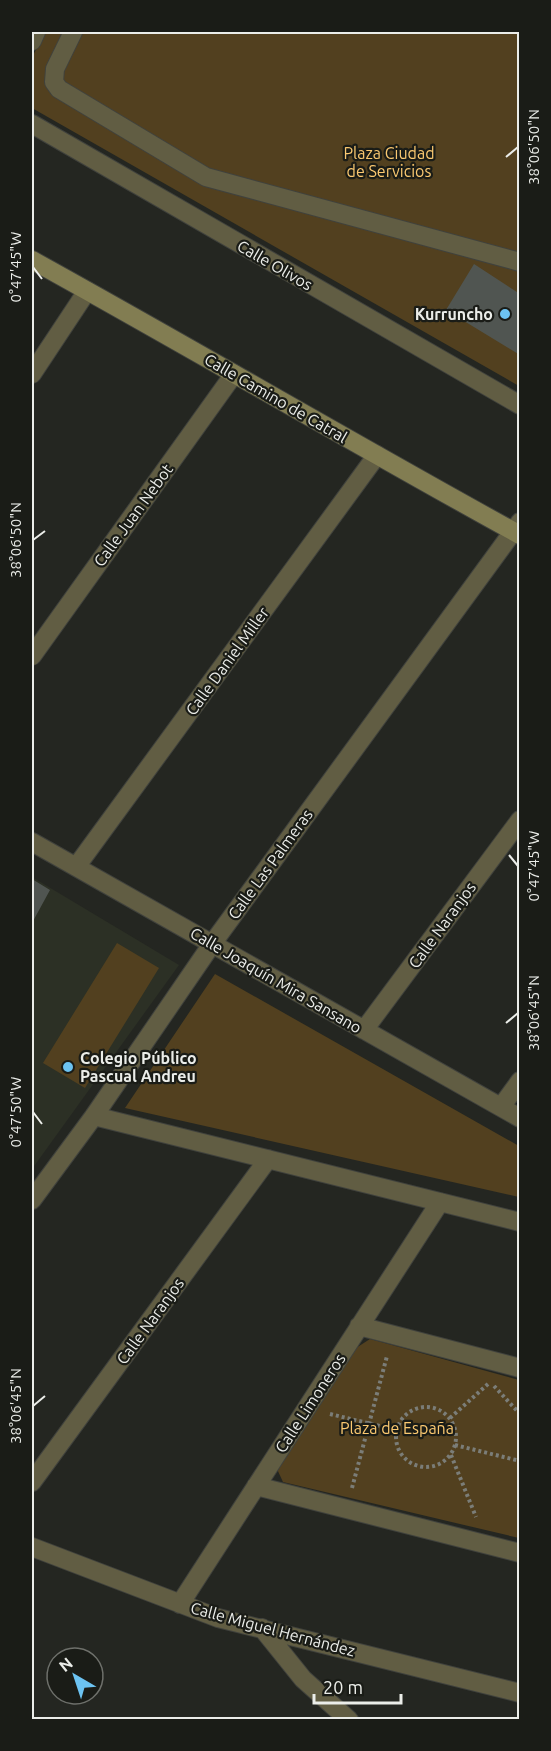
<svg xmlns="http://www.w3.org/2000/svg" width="551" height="1751" viewBox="0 0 551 1751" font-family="Ubuntu,sans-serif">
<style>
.built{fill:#2c3025}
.green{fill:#52401f}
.building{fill:#505551}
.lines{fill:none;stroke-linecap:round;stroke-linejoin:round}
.street-casing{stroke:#40423d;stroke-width:20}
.secondary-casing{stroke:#40423d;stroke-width:20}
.path{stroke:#7b7d78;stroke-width:4;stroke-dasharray:3 3;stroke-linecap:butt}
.street{stroke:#615d43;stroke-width:18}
.secondary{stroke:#827d52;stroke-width:18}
.ticks{fill:none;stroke:#ebede9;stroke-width:2}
.poi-dot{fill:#6cc3f2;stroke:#1a1c17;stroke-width:2}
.labels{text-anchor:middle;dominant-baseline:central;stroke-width:4.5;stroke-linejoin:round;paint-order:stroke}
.park-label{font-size:16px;fill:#fbc971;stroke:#1a1c17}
.street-label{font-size:16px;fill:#ebede9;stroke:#1a1c17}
.poi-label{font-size:16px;font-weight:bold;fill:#ebede9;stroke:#1a1c17;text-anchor:end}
.neatline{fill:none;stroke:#ebede9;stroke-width:2}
.ticks-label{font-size:15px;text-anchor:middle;fill:#ebede9}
</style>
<rect width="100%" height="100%" fill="#242621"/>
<path class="built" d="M32 877 179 965 32 1169Z"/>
<path class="green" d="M44 32H519V386L32 108V58Z
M117 943 159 968 85 1088 43 1063Z
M215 974 519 1146V1197L125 1108Z
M370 1339 519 1380V1538L283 1482 277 1469 356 1348Z"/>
<path class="building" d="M474 264 520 294V355L446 310Z
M32 879 50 890 32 923Z"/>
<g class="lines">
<g class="street-casing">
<path id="street" d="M73 32 55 69 54 82 59 89 206 177 520 262
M32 41 36 32
M32 124 520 405
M32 374 87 291
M32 656 234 374
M32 842 520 1118
M76 867 377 455
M364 1030 520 820
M501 1107 520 1081
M94 1116 520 1222
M32 1200 94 1116 212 944 520 522
M359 1326 520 1368
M32 1482 268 1159
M256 1486 520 1553
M32 1547 218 1618 520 1693
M180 1604 440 1202
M262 1628 303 1679 349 1720"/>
</g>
<g class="secondary-casing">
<path id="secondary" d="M32 260C195 350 356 445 520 535"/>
</g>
<path class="path" d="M494 1386 520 1414
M396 1437a30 30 0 1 1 60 0a30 30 0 1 1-60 0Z
M330 1414 396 1430
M450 1418 488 1384
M455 1445 520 1461
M451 1455 476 1517
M352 1488 387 1356"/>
<use href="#street" class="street"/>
<use href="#secondary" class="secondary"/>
</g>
<path class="ticks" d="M506 157 518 147M33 267 42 279M33 540 45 531M509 855 518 866M506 1023 518 1013M33 1112 42 1124M33 1406 45 1396"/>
<g class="poi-dot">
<circle cx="505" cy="314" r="6"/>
<circle cx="68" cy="1067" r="6"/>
</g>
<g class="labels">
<g class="park-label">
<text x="389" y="153">Plaza Ciudad<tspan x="389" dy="18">de Servicios</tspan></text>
<text x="397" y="1428">Plaza de España</text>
</g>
<g class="street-label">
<text transform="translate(275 265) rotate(30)">Calle Olivos</text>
<text transform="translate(276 398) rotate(30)">Calle Camino de Catral</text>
<text transform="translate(133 515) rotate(-54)">Calle Juan Nebot</text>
<text transform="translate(227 661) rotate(-54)">Calle Daniel Miller</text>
<text transform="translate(270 864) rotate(-54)">Calle Las Palmeras</text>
<text transform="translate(442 925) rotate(-54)">Calle Naranjos</text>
<text transform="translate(276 980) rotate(30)">Calle Joaquín Mira Sansano</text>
<text transform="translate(150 1321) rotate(-54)">Calle Naranjos</text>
<text transform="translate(310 1403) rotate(-57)">Calle Limoneros</text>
<text transform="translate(273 1629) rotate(15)">Calle Miguel Hernández</text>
</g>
<g class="poi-label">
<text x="493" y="314">Kurruncho</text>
<text x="80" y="1058" text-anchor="start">Colegio Público<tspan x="80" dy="18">Pascual Andreu</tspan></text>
</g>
</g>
<rect width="551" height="1751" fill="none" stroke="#1a1c17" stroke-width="66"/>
<g transform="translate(75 1676) rotate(321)"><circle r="28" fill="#1a1c17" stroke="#6e706b" stroke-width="1.5"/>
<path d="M0-4.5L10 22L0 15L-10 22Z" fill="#6cc3f2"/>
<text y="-9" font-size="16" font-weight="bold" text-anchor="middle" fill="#ebede9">N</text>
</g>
<path d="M314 1694v9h87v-9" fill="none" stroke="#ebede9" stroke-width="3"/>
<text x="323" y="1694" font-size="18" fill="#ebede9" stroke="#1a1c17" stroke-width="4.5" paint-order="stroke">20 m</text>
<rect x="33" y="33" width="485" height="1685" class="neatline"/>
<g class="ticks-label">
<text transform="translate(534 147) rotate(-90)" y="5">38°06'50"N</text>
<text transform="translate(16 267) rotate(-90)" y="5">0°47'45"W</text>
<text transform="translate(16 540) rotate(-90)" y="5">38°06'50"N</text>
<text transform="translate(534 866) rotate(-90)" y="5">0°47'45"W</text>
<text transform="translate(534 1013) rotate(-90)" y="5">38°06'45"N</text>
<text transform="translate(16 1112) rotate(-90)" y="5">0°47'50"W</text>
<text transform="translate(16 1406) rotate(-90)" y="5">38°06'45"N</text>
</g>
</svg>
